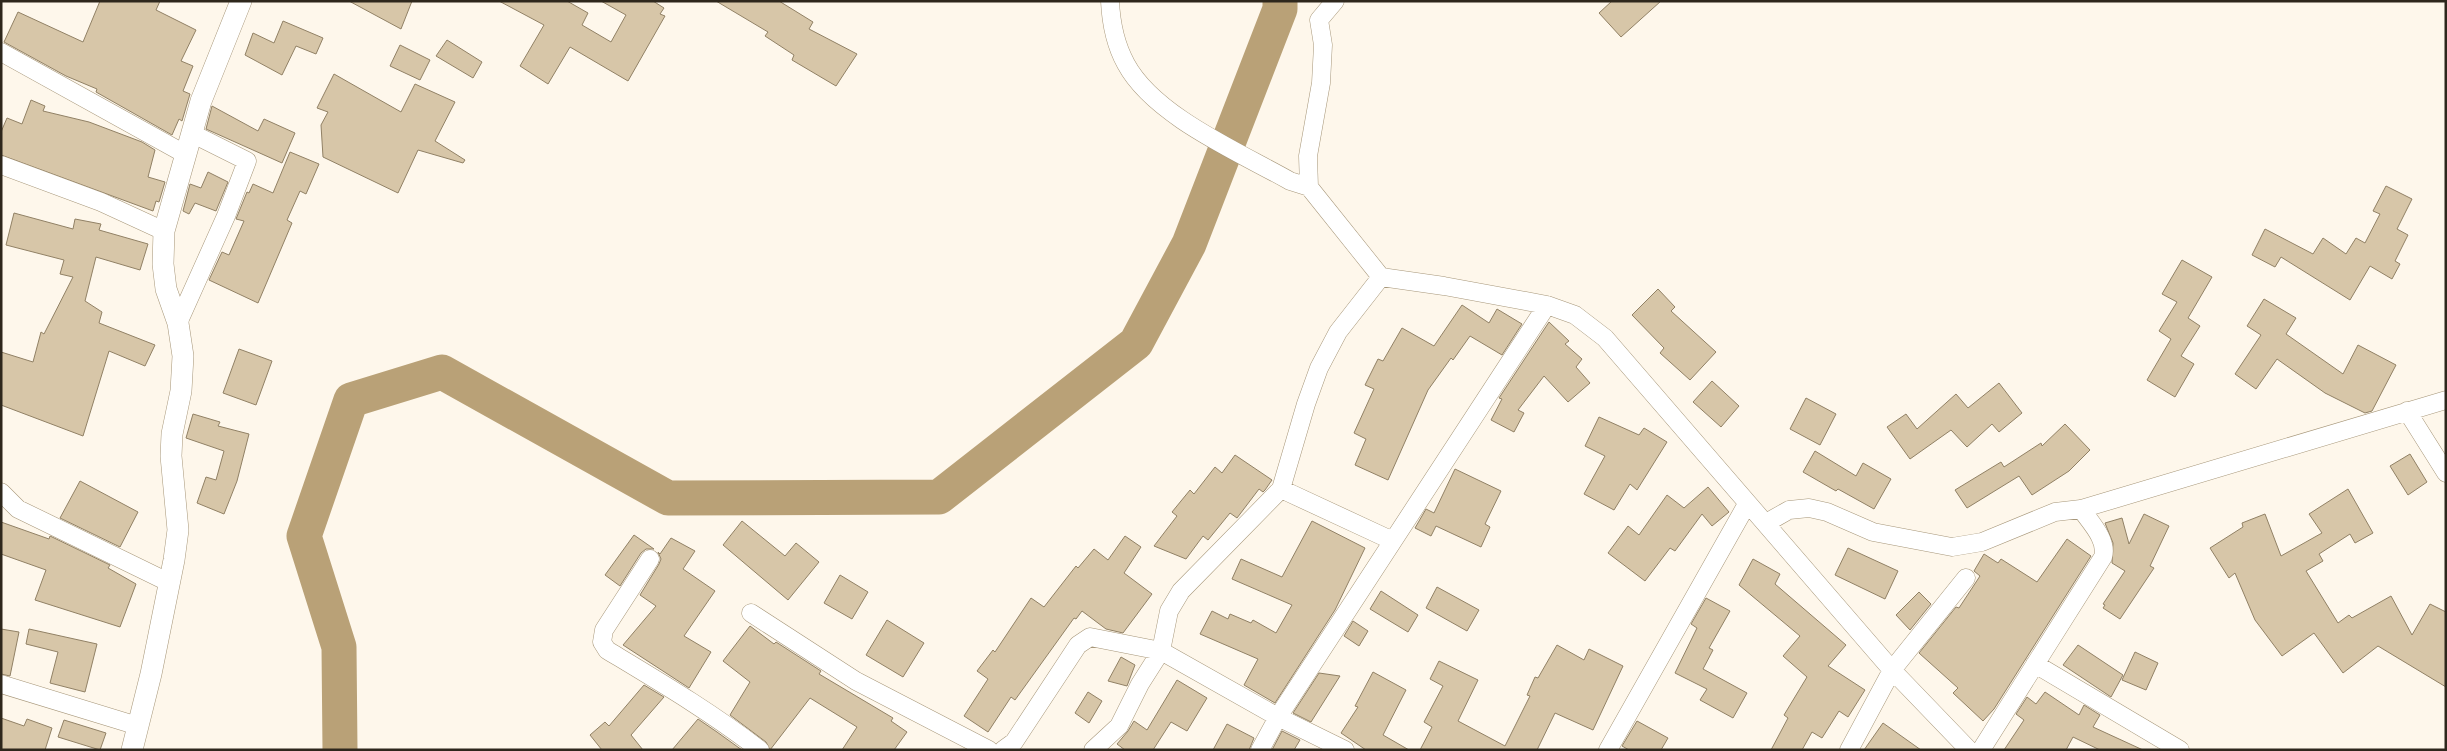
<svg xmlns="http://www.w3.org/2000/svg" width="2447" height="751" viewBox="0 0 2447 751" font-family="'Roboto Serif',serif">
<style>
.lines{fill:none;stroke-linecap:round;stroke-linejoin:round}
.river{stroke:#b9a177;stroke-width:35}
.building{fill:#d7c6a8;stroke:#918165}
.minor-casing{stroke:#a7977a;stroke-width:19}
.tertiary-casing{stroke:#a7977a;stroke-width:22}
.minor{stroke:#fff;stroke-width:18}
.tertiary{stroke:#fff;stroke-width:21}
</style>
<rect width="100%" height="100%" fill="#fef7eb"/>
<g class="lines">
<path class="river" d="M340 750 339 647 304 536 351 400 442 372 668 498 939 497 1136 343 1189 244 1280 9V1"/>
</g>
<path class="building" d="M100 1H160L156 10 196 30 181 61 193 66 183 91 190 94 182 121 179 119 172 135 96 92 97 89 66 76 4 42 18 12 83 42Z
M349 1H412L401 29Z
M499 1H567L588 13 582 25 611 42 626 15 601 1H653L664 8 660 14 665 16 628 81 570 47 548 84 520 66 544 25Z
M716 1H779L813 22 809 29 857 54 836 86 792 60 794 55 765 36 768 32Z
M1612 1H1661L1621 37 1599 13Z
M283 21 323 38 316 54 296 46 282 75 245 55 253 33 274 43Z
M447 40 482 62 473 78 436 56Z
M400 45 430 60 420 80 390 66Z
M334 74 401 112 415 84 455 102 435 141 465 160 463 163 418 150 398 193 323 157 321 125 328 112 317 108Z
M31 100 45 106 43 111 89 122 142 142 155 150 148 177 165 182 159 202 156 201 153 211 1 155V132L7 118 22 124Z
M212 106 258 131 264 119 295 133 282 163 206 129Z
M290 152 319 164 306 194 300 191 287 220 292 223 258 303 209 280 222 252 229 255 244 221 236 219 247 192 249 193 253 184 273 193Z
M208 172 228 182 216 211 195 203 189 214 183 211 190 184 201 188Z
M2386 186 2412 199 2397 229 2408 235 2395 261 2400 264 2392 279 2370 266 2350 300 2281 257 2275 267 2252 255 2265 229 2313 254 2323 238 2346 254 2356 238 2365 243 2380 214 2373 211Z
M14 213 73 229 75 219 101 224 99 230 148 244 140 270 96 257 85 301 102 312 99 323 155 345 145 366 109 351 83 436 1 405V352L33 362 41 332 44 334 73 277 60 274 64 260 6 245Z
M2182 260 2212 277 2188 318 2200 326 2181 356 2194 364 2175 397 2147 380 2171 339 2159 331 2177 302 2162 294Z
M1658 289 1675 307 1671 311 1716 352 1690 380 1660 353 1664 348 1632 315Z
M2264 299 2296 318 2286 334 2343 374 2358 345 2396 365 2372 411 2365 413 2325 393 2277 359 2256 389 2235 374 2261 335 2247 326Z
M1462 305 1489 323 1497 309 1522 324 1502 355 1470 336 1453 360 1451 358 1428 390 1388 480 1355 465 1366 439 1354 433 1374 389 1365 385 1378 359 1383 361 1402 328 1434 346Z
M1549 322 1569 341 1565 344 1582 359 1576 367 1590 383 1568 402 1544 376 1518 410 1524 413 1514 432 1491 420 1502 399 1499 398Z
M239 349 272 361 256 405 223 393Z
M1712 381 1739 406 1721 427 1693 402Z
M1999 383 2022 413 1999 432 1992 424 1967 447 1951 430 1910 459 1887 427 1906 414 1917 429 1956 394 1968 408Z
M1806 398 1836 414 1820 445 1790 429Z
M193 414 220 422 218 426 249 434 237 481 224 514 197 503 206 477 216 480 224 451 186 438Z
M1599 417 1639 435 1644 428 1667 442 1637 490 1630 484 1614 510 1584 494 1605 456 1585 446Z
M2065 424 2090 450 2069 471 2032 495 2019 476 1967 508 1955 490 2001 462 2004 467 2041 443 2042 446Z
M1815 451 1856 476 1863 463 1891 479 1874 509 1838 489 1836 491 1803 472Z
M2410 454 2427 482 2408 495 2390 466Z
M1235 455 1272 480 1265 490 1263 492 1259 489 1237 518 1230 513 1208 540 1203 536 1186 559 1154 546 1177 516 1172 512 1190 490 1194 494 1215 467 1222 473Z
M1455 469 1501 491 1485 524 1490 527 1481 547 1436 526 1431 536 1415 528 1426 509 1434 513Z
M80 481 138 512 120 547 60 518Z
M1708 487 1729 512 1712 526 1702 514 1675 551 1670 548 1645 581 1608 553 1628 526 1639 535 1667 495 1684 508Z
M2348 489 2373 533 2355 543 2350 534 2319 554 2323 561 2306 571 2338 623 2349 615 2352 618 2391 596 2412 635 2430 604 2446 612V687L2378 646 2343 673 2314 633 2282 656 2255 620 2235 573 2229 578 2210 548 2243 527 2242 523 2265 514 2281 556 2322 533 2309 514Z
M2144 514 2169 526 2150 566 2154 568 2120 619 2103 608 2105 605 2103 604 2125 571 2112 563 2113 543 2105 523 2122 518 2129 544Z
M742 521 785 556 796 543 819 562 788 600 723 545Z
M1312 521 1365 548 1335 610 1275 703 1244 685 1258 659 1200 634 1212 611 1228 619 1230 614 1251 623 1253 620 1276 633 1292 605 1232 579 1241 559 1282 577Z
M1 522 49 539 50 536 110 565 108 568 136 584 120 627 35 600 46 570 1 554Z
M634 535 654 549H646L641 553 620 586 605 575Z
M1125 536 1141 547 1124 573 1152 594 1123 633 1106 629 1082 611 1076 619 1074 618 1015 700 1011 697 988 732 964 716 988 679 977 671 993 650 995 652 1031 598 1044 607 1076 566 1078 568 1094 549 1108 560Z
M671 538 695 551 683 569 715 591 684 636 711 652 689 688 623 645 656 606 640 595 659 564 661 559 658 552 660 554Z
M2067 539 2091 556 1994 709 1983 721 1953 693 1958 688 1919 653 1956 607 1959 608 1980 576 1974 571 1984 554 1998 563 2001 559 2037 582Z
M1848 548 1898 571 1885 599 1835 575Z
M1753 559 1780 574 1775 584 1846 645 1828 666 1865 690 1848 717 1839 711 1822 738 1812 732 1802 750H1771L1788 718 1784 715 1807 677 1783 656 1800 636 1739 585Z
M840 575 868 592 852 619 824 603Z
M1437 587 1479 610 1467 631 1426 608Z
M1381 591 1418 615 1408 632 1370 609Z
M1919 592 1931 604 1910 630 1896 615Z
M1706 598 1730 611 1709 648 1713 650 1703 669 1747 693 1733 718 1700 700 1707 689 1675 673 1697 628 1691 624Z
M887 620 924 643 903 677 866 655Z
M1353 621 1368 631 1359 646 1344 636Z
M750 626 774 644 776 642 821 671 819 674 893 718 891 721 907 732 894 750H842L857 727 810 698 770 750 766 742 730 715 750 682 723 661Z
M1 629 19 632 10 676 1 674Z
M29 629 97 644 85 692 50 683 58 652 26 644Z
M1557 645 1584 660 1589 649 1623 666 1593 730 1555 713 1537 750H1420L1432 727 1424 722 1443 686 1430 679 1439 661 1478 680 1458 721 1505 746 1530 696 1527 695 1535 677 1538 678Z
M2078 645 2123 675 2111 697 2063 665Z
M2135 652 2158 663 2146 690 2122 680Z
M1121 657 1135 665 1127 686 1108 681Z
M1373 672 1406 690 1383 735 1409 750H1366L1341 733 1358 707 1355 706Z
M1319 673 1340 676 1311 722 1293 713Z
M1177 680 1207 698 1187 731 1171 722 1153 750H1125L1117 744 1128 731 1134 721 1147 730Z
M644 685 664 697 631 735 643 750H602L590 735 605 722 609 726Z
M1088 692 1102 701 1089 723 1075 713Z
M2045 692 2079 715 2084 705 2100 715 2093 727 2143 750H2100L2073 737 2066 750H2004L2024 720 2016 714 2027 697 2036 704Z
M1 718 24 726 27 719 52 728 45 750H1Z
M698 719 717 732 742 750H672Z
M64 720 106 733 100 750 58 737Z
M1637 721 1668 738 1661 750H1629L1622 746Z
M1883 723 1921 750H1864Z
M1227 724 1254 738 1249 750H1213Z
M1282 731 1300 740 1294 750H1272Z"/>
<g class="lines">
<g class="minor-casing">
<path id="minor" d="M1110 1C1111 23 1115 44 1126 64 1154 116 1239 152 1290 181L1309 187 1381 277 1444 286 1547 305 1575 315 1605 338 1892 670 1969 750
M1 52 185 154
M1 165 101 202 164 231
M1309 187 1308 156 1321 83 1323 45 1319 20 1335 1
M178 323 226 216 247 161 191 133
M2407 411 2446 473
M1281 489 1393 541
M1 492 18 509 168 582
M1766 523 1789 510 1809 508 1827 512 1873 532 1952 547 1982 542 2055 512 2081 509 2446 400
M650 559 604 630 602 642 607 650C660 682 711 712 760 750
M751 613 856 681 989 750
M2035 664 2180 750
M1 684 138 726
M1003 750 1014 742 1078 645 1090 637 1161 651 1278 717 1260 750
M1093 750 1119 726 1140 684 1161 651 1169 611 1181 591 1281 489 1306 404 1319 368 1338 332 1381 277
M1345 750 1278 717 1547 305
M1608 750 1747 504
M1849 750 1892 670 1966 578
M1981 750 2103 557C2108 540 2090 522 2081 509"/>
</g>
<g class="tertiary-casing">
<path id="tertiary" d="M132 750 151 674 174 560 178 530 171 456 172 434 181 391 183 356 178 323 166 289 163 264 164 231 201 101 241 1"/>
</g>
<use href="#minor" class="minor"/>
<use href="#tertiary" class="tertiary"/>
</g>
<rect width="2447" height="751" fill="none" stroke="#2e271c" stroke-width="5"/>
</svg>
